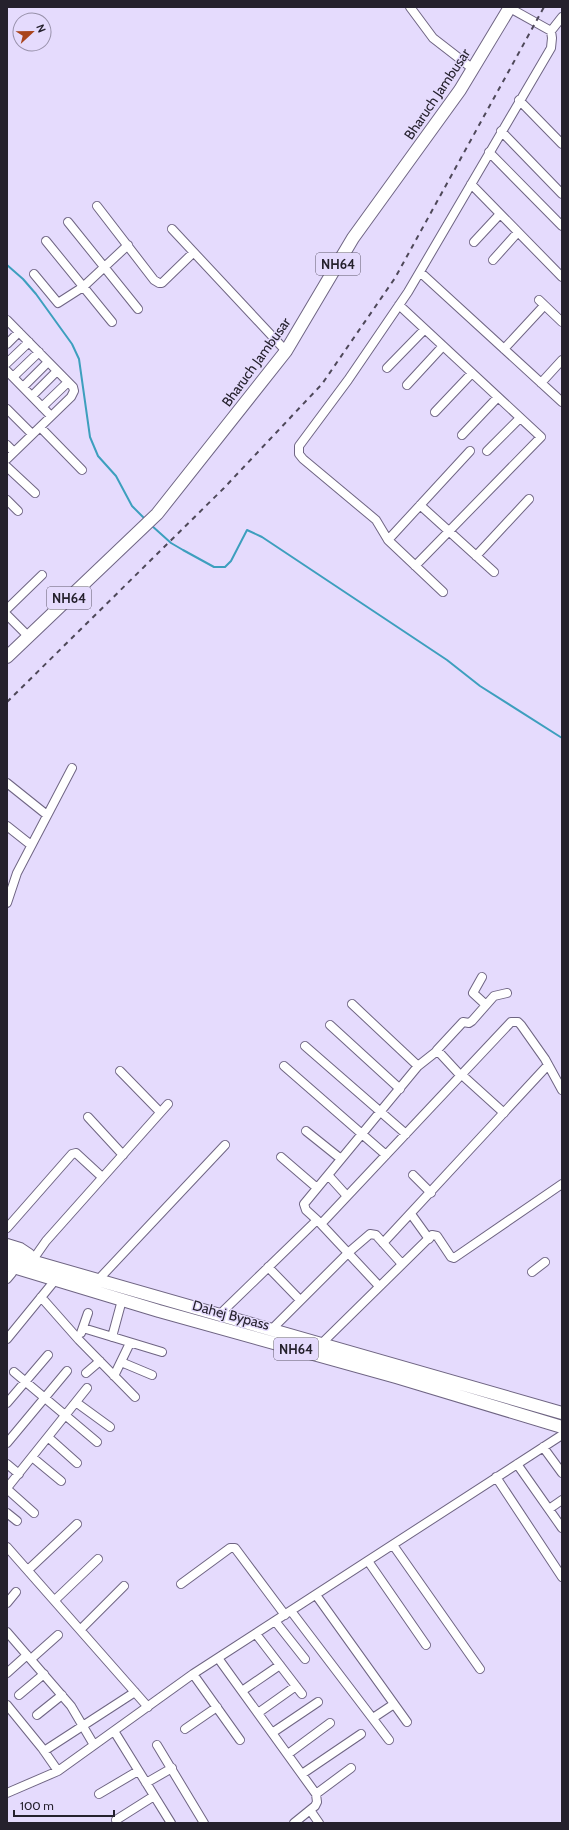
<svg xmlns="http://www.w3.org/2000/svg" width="569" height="1830" viewBox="0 0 569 1830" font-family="Cabin,sans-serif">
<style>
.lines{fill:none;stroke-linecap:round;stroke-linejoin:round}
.stream{stroke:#3d9fbe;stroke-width:2}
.minor-casing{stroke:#6f6583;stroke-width:10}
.highway-casing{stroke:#6f6583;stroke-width:14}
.minor{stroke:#fff;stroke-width:8}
.highway{stroke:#fff;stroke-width:12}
.rail{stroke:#4e4859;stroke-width:2;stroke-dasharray:5 5;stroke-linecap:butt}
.labels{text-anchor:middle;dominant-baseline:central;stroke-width:3;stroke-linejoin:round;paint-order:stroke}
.shield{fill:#e5dbfd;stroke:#5f596b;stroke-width:1}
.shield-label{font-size:13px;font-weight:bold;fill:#25212d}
.street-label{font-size:14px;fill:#25212d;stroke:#e5dbfd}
</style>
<rect width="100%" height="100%" fill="#e5dbfd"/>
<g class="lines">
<path class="stream" d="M7 265 23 279 36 294 72 344 79 359 90 437 98 456 116 476 132 506 145 519
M151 525 171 543 183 550 214 567H225L231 561 247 530 262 537 447 660 480 686 562 738"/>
<g class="minor-casing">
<path id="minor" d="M410 7 433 38 473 69
M508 7 551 31 562 17
M519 100 562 144
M501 131 562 194
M489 152 562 226
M471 184 562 277
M97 206 154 280 159 283H162L193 253
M68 222 138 309
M172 229 286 351
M46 241 112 322
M474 242 500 214
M493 260 518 232
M420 272 562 402
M34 274 58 303 83 287 128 245
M539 300 562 322
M399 305 541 437 415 566
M7 320 73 387 74 391 71 397 7 459
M7 344 19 332
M504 349 541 309
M7 363 29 342
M387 368 425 329
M7 371 51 416
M13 377 39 352
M541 383 562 360
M407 385 443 346
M23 387 48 362
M32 396 57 371
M42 407 68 382
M7 409 32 434
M435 412 472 373
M40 427 82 470
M462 435 498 397
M7 445 14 452
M487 451 520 418
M7 467 35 493
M7 500 18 511
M420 505 494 572
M388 540 470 451
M476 556 529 499
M443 592 388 540 376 520 303 459 299 454V446L348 380 408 292 551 48 552 38 551 31
M7 609 42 575
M7 615 28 636
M7 783 47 815
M7 826 31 845
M7 903 17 873 72 768
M482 977 473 993 486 1005
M330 1025 400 1089
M305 1046 406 1134
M284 1066 386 1155
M418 1066 437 1051
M120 1071 160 1112
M462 1075 504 1113
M461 1076 437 1050 463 1022 469 1023 472 1021 494 996 507 993
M88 1117 123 1155
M306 1131 341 1159
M281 1157 317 1188
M328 1175 347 1196
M413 1175 431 1193
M411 1214 429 1239
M317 1220 306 1210 304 1204 418 1066 352 1004
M321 1224 379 1286
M7 1228 72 1154 76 1153 102 1177
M383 1243 548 1065
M32 1261 46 1241 168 1104
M268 1267 300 1300
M532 1272 545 1262
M7 1279 12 1273
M98 1280 225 1145
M41 1297 79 1340 135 1397
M219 1315 317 1220 321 1224 511 1022H518L521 1025 545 1059 562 1090
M83 1328 162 1352
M271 1330 349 1252 370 1234 376 1235 402 1264
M81 1333 88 1313
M112 1337 122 1300
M7 1339 56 1279
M319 1346 432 1235 437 1236 451 1257 454 1258 562 1184
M121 1362 152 1375
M14 1372 97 1442
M86 1373 100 1361
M114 1376 130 1343
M7 1403 48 1355
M77 1403 110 1427
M49 1438 77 1463
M7 1443 67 1371
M543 1447 562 1473
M32 1457 61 1481
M7 1464 19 1474
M517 1464 562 1528
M496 1477 562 1577
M7 1488 87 1388
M7 1489 34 1513
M549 1509 562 1500
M7 1513 17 1521
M393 1545 480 1669
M7 1547 148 1707
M368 1561 426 1645
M28 1570 77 1524
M181 1584 230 1548H235L285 1615
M316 1595 407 1722
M55 1600 98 1559
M7 1603 16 1592
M291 1611 389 1740
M275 1621 305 1659
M81 1629 124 1586
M7 1632 71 1706 94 1745
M256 1634 302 1694
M218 1658 316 1794 317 1802 315 1806 294 1823
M31 1659 58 1635
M7 1673 27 1655
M193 1674 240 1740
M242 1691 280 1665
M19 1695 44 1674
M7 1705 42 1748 58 1771
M258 1713 296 1686
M37 1715 62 1695
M373 1718 394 1704
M185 1729 217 1707
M114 1731 171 1823
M272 1733 318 1702
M157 1745 204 1823
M44 1751 135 1692
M288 1754 330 1723
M302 1774 361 1734
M146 1783 172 1768
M7 1793 58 1771 193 1674 562 1435
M99 1794 138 1771
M316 1794 351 1768
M310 1810 319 1823
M116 1820 154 1796"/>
</g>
<g class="highway-casing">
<path id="highway" d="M7 657 157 514 286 351 353 238 460 90 510 7
M7 1245 20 1249 29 1255
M7 1254 562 1413
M7 1265 159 1311 396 1377 562 1427"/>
</g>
<use href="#minor" class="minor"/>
<use href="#highway" class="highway"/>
<path class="rail" d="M7 702 224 488 322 384 395 278 544 7"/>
</g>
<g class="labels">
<g class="shield">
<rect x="316" y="253" width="44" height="22" rx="3"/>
<rect x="47" y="587" width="44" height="22" rx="3"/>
<rect x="274" y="1338" width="44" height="22" rx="3"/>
</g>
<g class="shield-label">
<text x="338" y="264">NH64</text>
<text x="69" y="598">NH64</text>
<text x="296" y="1349">NH64</text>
</g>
<g class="street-label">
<text transform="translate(437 94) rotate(-56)">Bharuch Jambusar</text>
<text transform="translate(256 362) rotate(-54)">Bharuch Jambusar</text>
<text transform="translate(231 1315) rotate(15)">Dahej Bypass</text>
</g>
</g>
<rect width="569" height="1830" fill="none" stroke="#25212d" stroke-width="16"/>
<g transform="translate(32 32) rotate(68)"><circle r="19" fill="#e5dbfd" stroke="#9891aa"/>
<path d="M0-3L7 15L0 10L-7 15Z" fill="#a9431b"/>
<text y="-6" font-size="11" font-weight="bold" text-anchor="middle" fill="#25212d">N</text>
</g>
<path d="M14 1810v6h100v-6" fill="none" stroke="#25212d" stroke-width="2"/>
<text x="20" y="1810" font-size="12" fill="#25212d" stroke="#e5dbfd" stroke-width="3" paint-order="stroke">100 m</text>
</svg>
